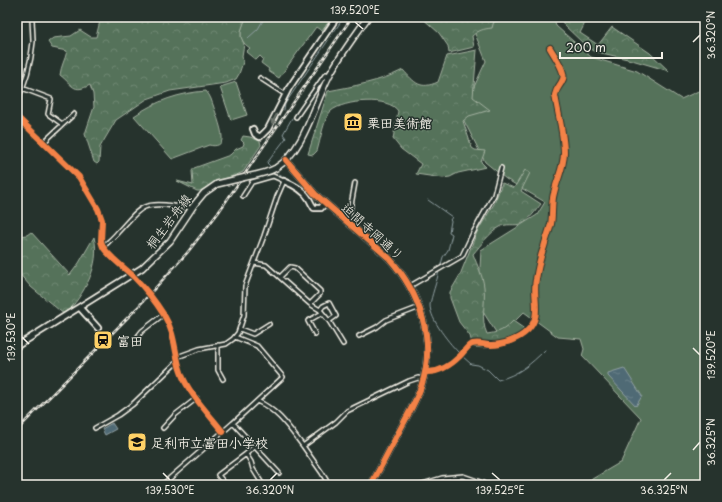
<svg xmlns="http://www.w3.org/2000/svg" width="722" height="502" viewBox="0 0 722 502" font-family="'Playpen Sans','Klee One',sans-serif">
<style>
.green{fill:#55725a;stroke:#a4b2a1}
.forest{fill:url(#forest-crowns);stroke:#a4b2a1}
.water{fill:url(#water-ripples);stroke:#91a0a3}
.lines{fill:none;stroke-linecap:round;stroke-linejoin:round}
.stream{stroke:#91a0a3;stroke-width:1}
.street-casing{stroke:#f4f1e8;stroke-width:6}
.secondary-casing{stroke:#f4f1e8;stroke-width:8}
.primary-casing{stroke:#f4f1e8;stroke-width:8}
.street{stroke:#26332d;stroke-width:3}
.secondary{stroke:#26332d;stroke-width:4.5}
.primary{stroke:#26332d;stroke-width:5}
.rail-casing{stroke:#f4f1e8;stroke-width:2.5}
.rail{stroke:#26332d;stroke-width:1;stroke-dasharray:3;stroke-linecap:butt}
.primary-bridge-casing{stroke:#f4f1e8;stroke-width:8;stroke-linecap:butt}
.primary-bridge{stroke:#26332d;stroke-width:5}
.cycleway-casing{stroke:#26332d;stroke-width:8}
.cycleway{stroke:#f48246;stroke-width:6}
.oneway{fill:#6e766e}
.ticks{fill:none;stroke:#f4f1e8;stroke-width:1.5}
.labels{text-anchor:middle;dominant-baseline:central;stroke-width:3;stroke-linejoin:round;paint-order:stroke}
.poi-label{font-size:13px;font-weight:bold;fill:#f4f1e8;stroke:#26332d;text-anchor:start}
.street-label{font-size:13px;fill:#f4f1e8;stroke:#26332d}
.neatline{fill:none;stroke:#f4f1e8;stroke-width:1.5}
.ticks-label{font-size:10px;text-anchor:middle;fill:#f4f1e8}
</style>
<defs>
<pattern id="forest-crowns" width="20" height="18" patternUnits="userSpaceOnUse"><rect width="20" height="18" fill="#55725a"/><path d="M2 6a3 3 0 1 1 6 0M12 15a3 3 0 1 1 6 0" fill="none" stroke="#6e8772"/></pattern>
<pattern id="water-ripples" width="26" height="14" patternUnits="userSpaceOnUse"><rect width="26" height="14" fill="#4f6a75"/><path d="M2 4q2-2 4 0t4 0M15 11q2-2 4 0t4 0" fill="none" stroke="#698089"/></pattern>
</defs>
<rect width="100%" height="100%" fill="#26332d"/>
<filter id="ink" filterUnits="userSpaceOnUse"><feTurbulence type="fractalNoise" baseFrequency=".025" numOctaves="2"/><feDisplacementMap in="SourceGraphic" scale="8" xChannelSelector="R" yChannelSelector="G"/><feConvolveMatrix kernelMatrix="1 2 1 2 8 2 1 2 1" color-interpolation-filters="sRGB"/></filter>
<g filter="url(#ink)">
<path class="green" d="M246 17H332L322 31 316 27 279 78 268 71 269 69 261 63 263 59 260 56 256 60 246 52 250 48C236 39 241 30 246 17Z
M501 17H554L556 26 591 57 637 71 681 99 705 88V485H582L621 462 641 418 582 356 584 349 581 339 558 337 524 312 499 337 478 304 481 250 537 215 545 202 506 179 485 162 461 115 486 61 473 29 500 20Z
M236 82 247 115 231 120 220 87Z
M206 91 209 95 211 99C214 108 222 129 222 137 223 145 216 147 209 145L172 159 134 116C156 101 179 93 206 91Z"/>
<path class="forest" d="M101 17H246L241 31V37L244 44 242 56 243 62 239 74 236 79 226 83 170 91 147 99 116 120 100 147 99 162 97 164 94 162 85 134 94 107 93 94 90 85C73 94 73 85 60 75 61 66 65 60 67 51L52 48 48 42 53 38 71 36 80 30 91 37H96Z
M421 17H495L492 28C483 29 479 30 472 36L474 47 449 53 448 46 439 33Z
M560 17H588L580 33 598 45 612 27 650 53 669 71 632 60 593 51 585 45 564 25Z
M477 50 473 97 490 110 469 116 463 121 472 148 475 150 485 151 481 162 486 167 458 173 450 177 443 178 416 174 421 164 401 149 393 139 398 111C389 96 344 100 331 111 324 117 320 142 317 151L313 155 308 154 328 91C354 86 379 82 403 70 415 83 420 90 438 82L447 56Z
M243 136 250 137 260 141 261 145 243 172 232 177 220 180 200 191H197L177 181 193 185 192 171 194 168 230 155 236 149 243 146 244 143 241 140Z
M525 170 530 173 521 191 541 204C536 210 529 221 521 224 515 226 506 223 500 227 489 233 481 245 473 254 477 265 483 276 484 287 486 303 480 319 487 334 500 332 503 331 513 321L526 330C507 345 498 350 473 347L470 336 459 322 450 298V292L460 275 477 232 494 204 502 183 514 188Z
M31 232 70 275 79 263 94 237C101 266 84 294 65 315L31 287 17 271V236L27 235Z"/>
<path class="water" d="M624 368 642 396 636 406 608 376V373Z
M112 423 116 429 105 435 102 429Z"/>
<g class="lines">
<path class="stream" d="M248 38 258 29 265 17
M17 85V86
M284 110 285 104 344 17
M270 166 267 163 286 138 283 134 292 118
M279 174 283 176
M290 179 296 183
M428 200 452 217 450 220 451 221 449 232 452 234 448 250 443 257 440 268
M439 271C437 281 431 297 430 305 430 320 450 344 460 354
M462 356 471 364 478 365 488 370 498 380C518 375 531 364 545 350
M109 485H117"/>
<g class="street-casing">
<path id="street" d="M260 78 283 93
M22 88 51 99 48 114 62 124
M17 100C26 83 31 62 33 42 33 34 32 25 32 17
M17 117 79 177 98 209 102 220 101 241 103 247C111 259 124 267 134 277 145 288 155 301 164 315 176 335 174 352 181 372 187 392 210 415 223 432
M296 117 325 75 326 74 330 75
M44 142 74 114
M348 222 355 183
M103 247C108 242 114 237 118 232 139 210 140 201 173 206 179 206 186 207 192 208
M254 263 266 265 310 304 320 310 329 321 343 344
M280 277 290 267 295 268 320 291V294L310 304
M410 286 462 256 473 233 494 195 501 168
M320 310 323 306 329 303 336 316 329 321
M240 329 253 334 269 324
M315 334 308 321 322 313
M138 336 142 331 164 314
M359 336 377 327 386 320 420 307
M218 345V370L223 379
M177 357 199 349 226 344 233 339 238 333 244 315 245 286 264 236 277 197 284 181 273 176 252 182 243 196
M425 372C438 373 451 365 460 356 463 353 466 348 470 345 476 341 484 345 491 345 503 345 519 339 527 331 543 316 532 298 536 279 538 268 540 257 544 247 546 239 549 232 551 224 553 214 551 203 554 193 557 179 564 167 564 153 564 134 558 114 555 95 557 86 560 87 563 79 566 72 554 55 550 48
M257 401C278 410 290 429 303 446
M233 423 279 473
M95 428 118 415 133 404 178 361
M163 428 175 415 197 398
M254 447 246 454 251 462 253 469 263 485
M162 485 233 423 283 377 257 346 235 337
M226 485 218 475 246 454
M329 485 322 473 303 446 336 422 347 411 409 381 418 378 423 379
M419 485 442 478 463 476 483 483"/>
</g>
<g class="secondary-casing">
<path id="secondary" d="M253 129 255 134 260 137 268 129 289 88 337 17
M286 160 315 194 389 258C420 293 437 341 421 387 416 401 409 413 402 426 392 445 382 465 371 485
M284 181C294 185 304 190 309 199 311 203 312 205 314 208H321L325 203
M80 308 98 328"/>
</g>
<g class="primary-casing">
<path id="primary" d="M246 177C257 175 267 173 276 168 304 151 314 105 329 76 340 55 355 36 368 17
M17 346 142 268 170 241 194 205 204 193 217 184 238 179"/>
</g>
<use href="#street" class="street"/>
<use href="#secondary" class="secondary"/>
<use href="#primary" class="primary"/>
<g class="rail-casing">
<path id="rail" d="M17 430 137 308 187 253 218 213 352 17"/>
</g>
<use href="#rail" class="rail"/>
<g class="primary-bridge-casing">
<path id="primary-bridge" d="M238 179 246 177"/>
</g>
<use href="#primary-bridge" class="primary-bridge"/>
<g class="cycleway-casing">
<path id="cycleway" d="M17 117 79 177 98 209 102 220 101 241 103 247C111 259 124 267 134 277 145 288 155 301 164 315 176 335 174 352 181 372 187 392 210 415 223 432
M286 160 315 194 389 258C420 293 437 341 421 387 416 401 409 413 402 426 392 445 382 465 371 485
M425 372C438 373 451 365 460 356 463 353 466 348 470 345 476 341 484 345 491 345 503 345 519 339 527 331 543 316 532 298 536 279 538 268 540 257 544 247 546 239 549 232 551 224 553 214 551 203 554 193 557 179 564 167 564 153 564 134 558 114 555 95 557 86 560 87 563 79 566 72 554 55 550 48"/>
</g>
<use href="#cycleway" class="cycleway"/>
</g>
<defs><path id="oneway-solid" d="M-6-.8H1V-3.2L6.5 0L1 3.2V.8H-6Z"/></defs>
<use class="oneway" href="#oneway-solid" transform="translate(274 119) rotate(118)"/>
</g>
<path class="ticks" d="M355 22 363 29M693 42 700 35M22 337 29 344M693 348 700 355M693 450 700 442M163 473 170 480M492 473 500 480M270 480 277 473M664 480 671 473"/>
<defs>
<g id="museum-square" transform="scale(1)"><rect x="-9" y="-9" width="18" height="18" rx="4" fill="#ffd166" stroke="#26332d"/><path d="M0-6L6-3V-2H-6V-3ZM-5-1h2V3h-2ZM-1-1h2V3h-2ZM3-1h2V3H3ZM-6 4H6V6H-6Z" fill="#111"/></g>
<g id="station-square" transform="scale(1)"><rect x="-9" y="-9" width="18" height="18" rx="4" fill="#ffd166" stroke="#26332d"/><path d="M-3-6H3Q5-6 5-4V2Q5 4 3 4L4.5 6H3L1.5 4h-3L-3 6H-4.5L-3 4Q-5 4-5 2V-4Q-5-6-3-6ZM-3.5-4v3h7v-3ZM-3.5 1v1.5H-2V1ZM2 1v1.5H3.5V1Z" fill="#111"/></g>
<g id="school-square" transform="scale(1)"><rect x="-9" y="-9" width="18" height="18" rx="4" fill="#ffd166" stroke="#26332d"/><path d="M0-5L7-2L0 1L-7-2ZM-4 1L0 2.5L4 1V4Q0 6-4 4Z" fill="#111"/></g>
</defs>
<g fill-rule="evenodd">
<use href="#museum-square" x="353" y="122"/>
<use href="#station-square" x="103" y="340"/>
<use href="#school-square" x="137" y="442"/>
</g>
<g class="labels">
<g class="poi-label">
<text x="367" y="122">栗田美術館</text>
<text x="117" y="340">富田</text>
<text x="151" y="442">足利市立富田小学校</text>
</g>
<g class="street-label">
<text transform="translate(168 221) rotate(-53)">桐生岩舟線</text>
<text transform="translate(373 231) rotate(42)">迫間寺岡通り</text>
</g>
</g>
<rect width="722" height="502" fill="none" stroke="#26332d" stroke-width="44"/>
<path d="M560 52v6h102v-6" fill="none" stroke="#f4f1e8" stroke-width="2"/>
<text x="566" y="52" font-size="12" fill="#f4f1e8" stroke="#26332d" stroke-width="3" paint-order="stroke">200 m</text>
<rect x="22" y="22" width="678" height="458" class="neatline"/>
<g class="ticks-label">
<text x="355" y="14">139.520°E</text>
<text transform="translate(711 35) rotate(-90)" y="4">36.320°N</text>
<text transform="translate(11 337) rotate(-90)" y="4">139.530°E</text>
<text transform="translate(711 355) rotate(-90)" y="4">139.520°E</text>
<text transform="translate(711 442) rotate(-90)" y="4">36.325°N</text>
<text x="170" y="494">139.530°E</text>
<text x="270" y="494">36.320°N</text>
<text x="500" y="494">139.525°E</text>
<text x="664" y="494">36.325°N</text>
</g>
</svg>
